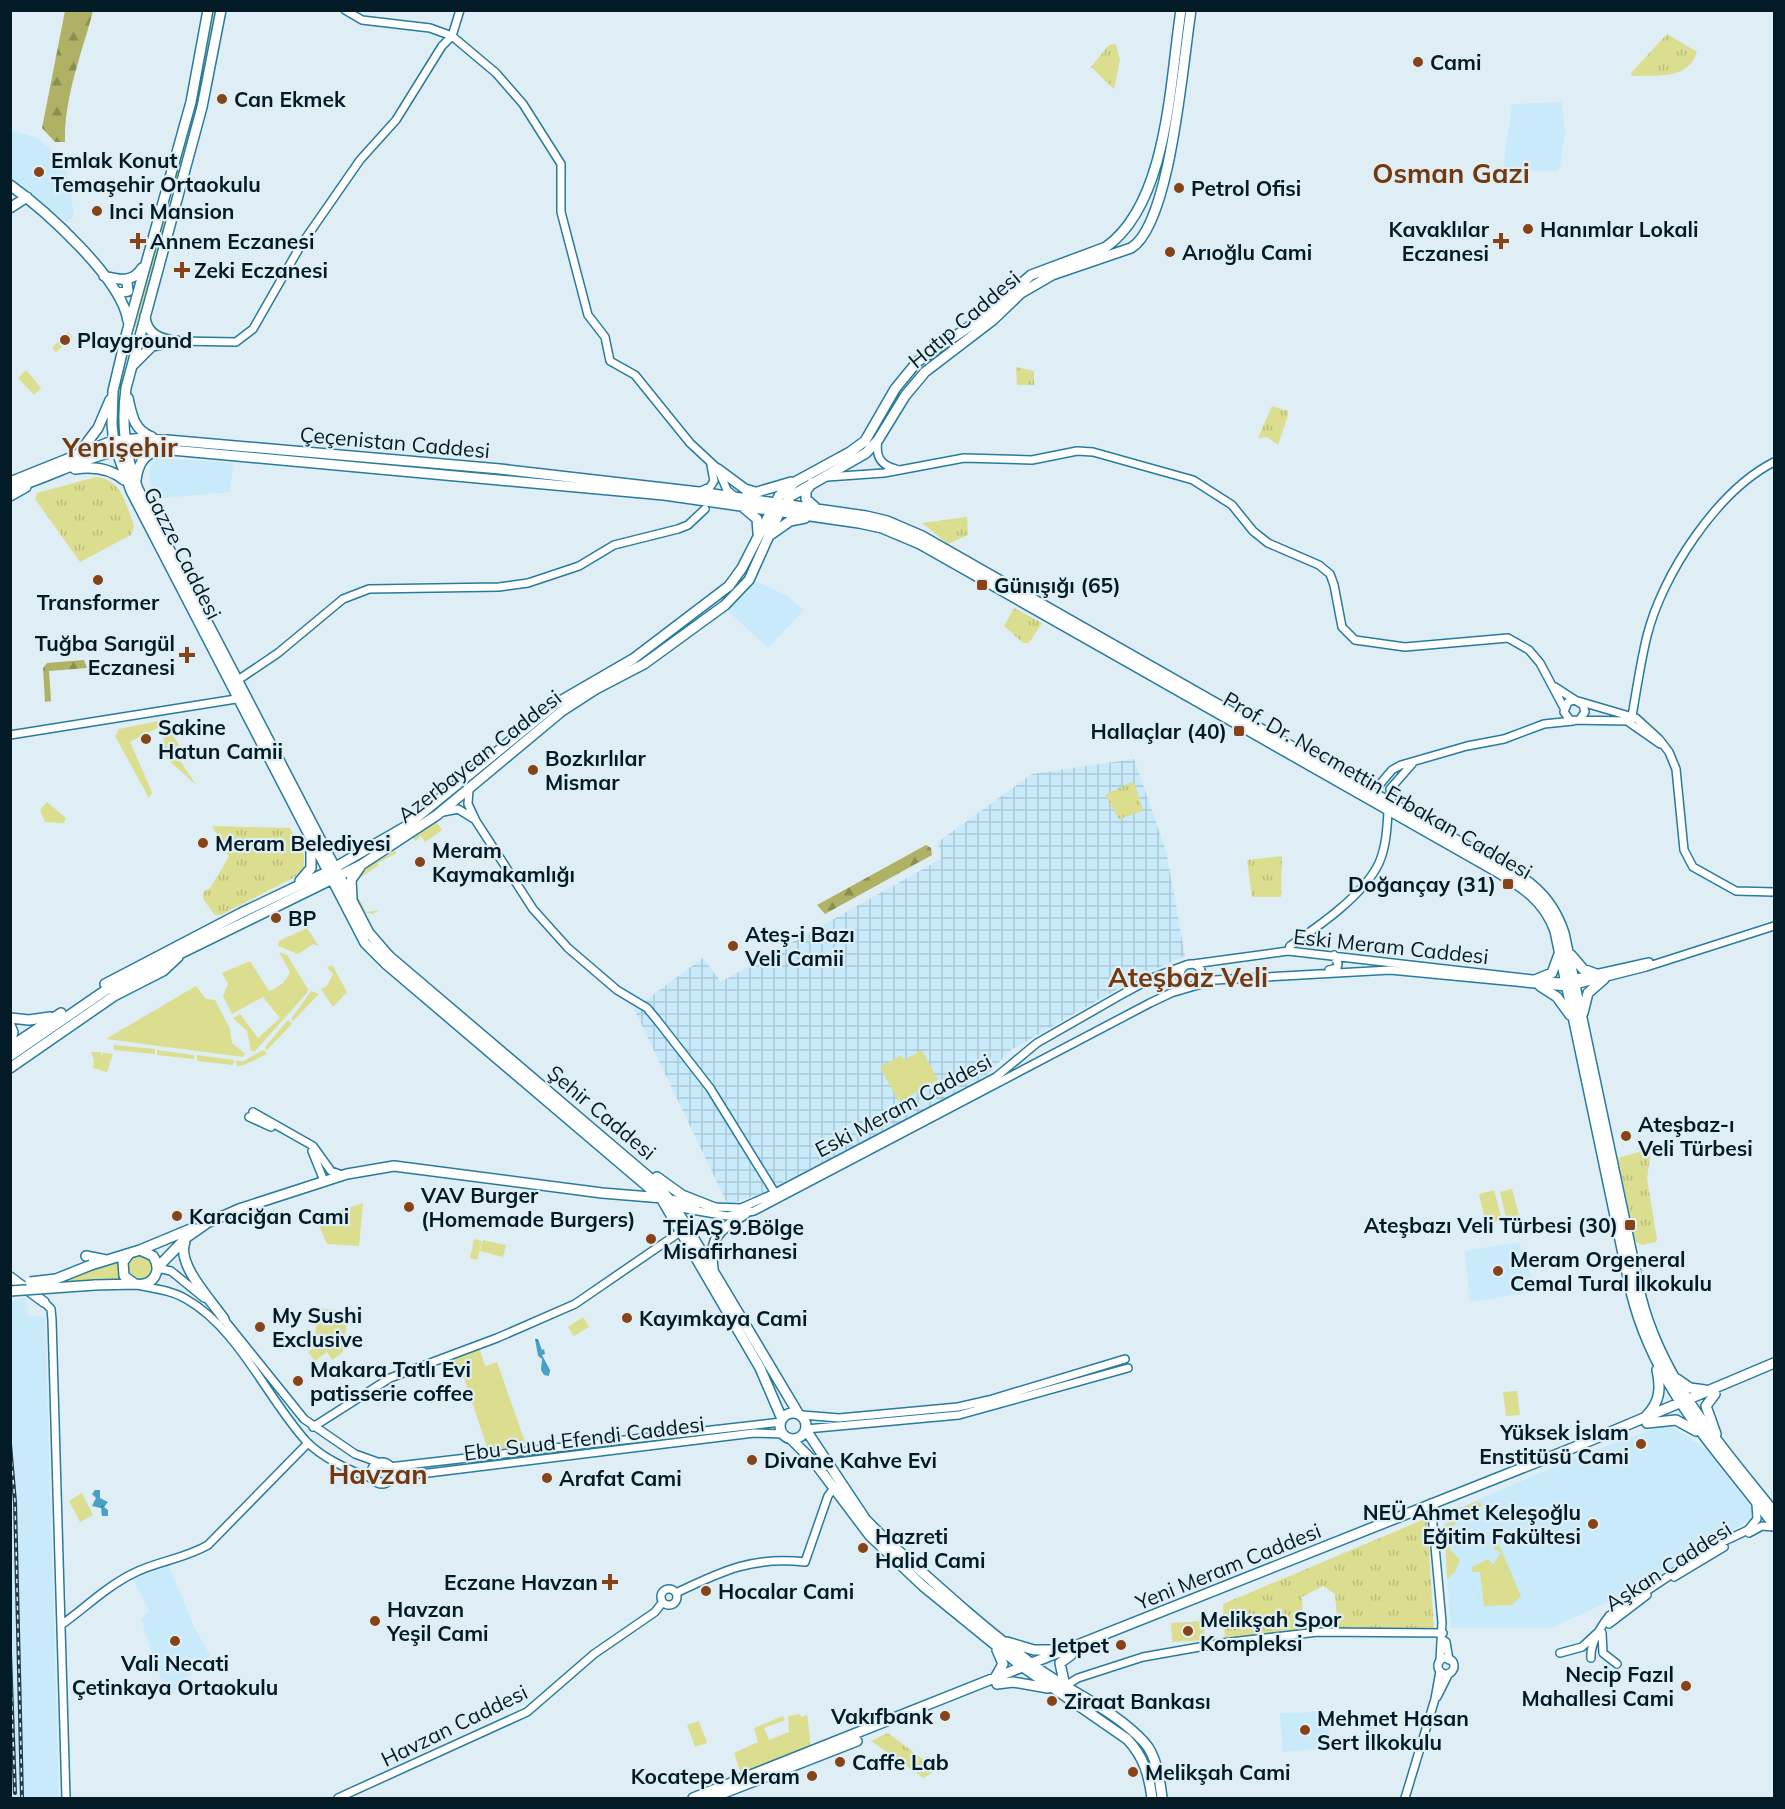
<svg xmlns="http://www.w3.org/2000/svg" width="1785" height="1809" viewBox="0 0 1785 1809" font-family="Mulish,sans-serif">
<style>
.built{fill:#c8eafb}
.industrial{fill:url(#industrial-grid)}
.grass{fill:#dbdd8f}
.forest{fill:url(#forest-firs)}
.park{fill:url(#park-tufts)}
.water{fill:url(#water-ripples)}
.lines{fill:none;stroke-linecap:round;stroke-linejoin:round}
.minor-casing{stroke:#277b9d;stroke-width:10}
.major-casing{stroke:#277b9d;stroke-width:12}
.minor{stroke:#fff;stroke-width:7}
.major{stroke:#fff;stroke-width:9}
.rail-casing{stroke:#213943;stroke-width:4}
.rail{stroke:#dfeef5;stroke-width:1.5;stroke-dasharray:4.5;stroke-linecap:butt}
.major-bridge-casing{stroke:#277b9d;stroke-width:12;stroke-linecap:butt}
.major-bridge{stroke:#fff;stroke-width:9}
.poi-dot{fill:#874317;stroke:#dfeef5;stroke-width:2}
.labels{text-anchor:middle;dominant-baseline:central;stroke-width:4.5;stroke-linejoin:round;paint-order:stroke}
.poi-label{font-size:21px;font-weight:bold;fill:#021b26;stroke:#dfeef5;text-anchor:start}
.street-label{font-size:21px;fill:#021b26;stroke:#dfeef5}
.district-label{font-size:27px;font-weight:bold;fill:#75380e;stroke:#dfeef5}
</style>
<defs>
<pattern id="industrial-grid" width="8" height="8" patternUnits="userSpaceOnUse" patternTransform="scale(1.5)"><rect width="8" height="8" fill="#c8eafb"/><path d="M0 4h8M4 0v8" fill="none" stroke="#aac8d7"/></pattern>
<pattern id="forest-firs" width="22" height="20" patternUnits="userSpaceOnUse" patternTransform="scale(1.5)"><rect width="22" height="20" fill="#afb164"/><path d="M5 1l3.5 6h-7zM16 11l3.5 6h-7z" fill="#8c8f52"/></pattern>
<pattern id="park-tufts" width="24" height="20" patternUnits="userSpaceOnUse" patternTransform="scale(1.5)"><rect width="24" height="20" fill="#dbdd8f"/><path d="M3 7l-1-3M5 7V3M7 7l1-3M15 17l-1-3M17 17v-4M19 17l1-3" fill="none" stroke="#babd7b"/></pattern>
<pattern id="water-ripples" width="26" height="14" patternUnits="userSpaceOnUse" patternTransform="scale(1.5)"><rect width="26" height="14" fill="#49a0c6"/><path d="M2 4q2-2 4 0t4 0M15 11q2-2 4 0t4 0" fill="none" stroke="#3b82a1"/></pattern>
</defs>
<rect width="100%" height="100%" fill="#dfeef5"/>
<path class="built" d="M1562 102 1565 132 1560 168 1556 171 1503 169 1512 104Z
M10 130 37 138 61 157 66 165 74 216 67 222 11 179Z
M154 458 233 463 230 492 152 499 149 471Z
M755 581 786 595 804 610 768 648 727 610 748 592Z
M1519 1242 1537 1291 1470 1302 1465 1251Z
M26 1298 28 1316 45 1317 59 1798H11L10 1301Z
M1667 1424 1706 1449 1751 1507 1752 1518 1639 1588 1551 1628H1451L1443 1528 1447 1513 1577 1457Z
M169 1566 194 1627 210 1655 167 1698 141 1619 149 1611 133 1579Z
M1324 1712 1327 1716 1330 1744 1327 1748 1283 1752 1280 1713Z"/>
<path class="industrial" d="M1134 759 1166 851 1185 956 1142 975 1011 1050 980 1082 762 1193 728 1205 634 1009 703 958 721 982 941 859 938 842 1032 774Z"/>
<path class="grass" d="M214 11H217L197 107H194Z
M194 107 197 109 175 190 172 189Z
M165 214 168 216 150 278 147 277Z
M146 279 150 280 136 327 133 326Z
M68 332 73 337 56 352 52 348Z
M26 370 41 388 34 395 18 378Z
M163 720 181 748 175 753 196 785 167 759 163 736 159 727 130 742 152 792 149 798 115 736 119 729Z
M47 802 66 818 64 823 45 822 40 810Z
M436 821 442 830 425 842 421 836 415 841 413 838Z
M395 851 397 853 378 863 379 865 357 880V895L366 912 379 910 373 914 363 912C343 874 367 868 395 851Z
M307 928 319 946 313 944 298 954 278 946 279 941Z
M279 952 287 955 308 989 307 993 255 1051H251L247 1031 233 1018 240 1014 258 1038 280 1018 263 997 232 1014 223 996 228 984 222 973 250 961 269 991C280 987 286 981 290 972Z
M332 965 347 992 333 1007 321 989 327 986 333 974 327 967Z
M196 986 206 999 215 1000 230 1029 232 1043 245 1054 243 1057 106 1039Z
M311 991 319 994 293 1021 291 1019Z
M288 1020 292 1024 267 1050 265 1047Z
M114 1045 155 1049V1054L114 1050Z
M157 1050 194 1055V1059L157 1055Z
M263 1050 267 1053 265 1055 244 1065 237 1066 236 1061H244Z
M922 1050 938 1080 899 1102 880 1067 901 1055 904 1060Z
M91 1052H101V1056L103 1053 113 1054 107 1072 93 1068 94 1060Z
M197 1055 234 1060 233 1065 197 1061Z
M1512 1189 1519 1215 1506 1218 1500 1192Z
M1494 1190 1502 1220 1486 1224 1479 1194Z
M363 1203 359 1246 327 1244 316 1219Z
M474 1239 482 1241 477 1260 470 1258Z
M483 1240 506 1245 503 1257 480 1251Z
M126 1267a13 13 0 1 1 26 0a13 13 0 1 1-26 0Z
M116 1259 120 1281 58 1283Z
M319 1308 348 1312 343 1352 332 1360 327 1352 315 1361 308 1352 319 1344 323 1347 315 1335Z
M583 1317 589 1327 574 1336 568 1327Z
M479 1347 485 1366 497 1362 525 1442 523 1446 488 1450 464 1378 455 1376 449 1357Z
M1517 1391 1520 1415 1506 1416 1503 1392Z
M82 1493 93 1515 80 1522 69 1501Z
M1477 1501 1482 1505 1476 1520C1457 1515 1445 1530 1449 1548L1460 1560 1455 1572 1447 1579 1445 1526 1449 1522 1448 1514Z
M1496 1538 1521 1596 1512 1605 1484 1606 1480 1572H1472V1567L1488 1559 1492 1563 1487 1569 1493 1563 1497 1567 1494 1563 1501 1552 1494 1549Z
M1204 1621 1205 1640 1172 1642 1171 1623Z
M807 1711 811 1749 745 1775 743 1771H740L734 1753 758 1742 754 1728 783 1716 785 1720 764 1728 769 1740 789 1732 788 1716 800 1714 801 1717 807 1715Z
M699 1721 707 1743 695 1747 687 1725Z"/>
<path class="forest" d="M65 11H93C82 53 64 97 65 142H55L42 128Z
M84 660 87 668 49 671 51 701 45 702 43 668 47 663Z
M926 845 931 848 932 855 825 914 817 905Z"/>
<path class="park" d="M1667 34 1697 52C1688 80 1657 75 1632 76L1631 73Z
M1116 44 1120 60 1114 89 1091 67 1109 45Z
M1016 367 1034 371V385H1017Z
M1272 406 1288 411V415L1278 445 1267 437 1258 438Z
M96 477C122 479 126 505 134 526L131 535 80 562 35 499 37 493Z
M967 517 968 535 948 544 922 523Z
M1014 608 1042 623 1029 643H1023L1004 626Z
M1131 782 1135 784 1143 811 1119 819 1105 795Z
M212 826 290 828 304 854V867L295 877 221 915H215L203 899V892L210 888 229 857Z
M1282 856 1281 897H1252L1247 860Z
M290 979H297L301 982 302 990 298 992 286 989V982Z
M131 1026H136L131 1038 124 1041 119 1034 120 1030Z
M1646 1150 1650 1157 1647 1179 1657 1239 1656 1242 1642 1245 1635 1241 1618 1158Z
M1427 1518 1434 1630 1338 1628 1335 1594 1323 1586 1302 1597 1303 1630 1225 1640 1223 1604Z
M888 1733 937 1770 923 1778 871 1741Z"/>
<path class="water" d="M535 1339H538L542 1350 544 1349 545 1354 542 1355 550 1370 549 1376 544 1375 541 1370 542 1359 538 1356Z
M95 1490H100V1498L108 1502 104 1507 108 1510V1516H102L101 1508 92 1506 96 1498 92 1494Z"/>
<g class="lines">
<g class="minor-casing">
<path id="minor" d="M345 10 362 20 430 28 452 36 496 73 523 104 561 164V212L588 315 605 337 610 361 635 375 690 443 718 469 727 490 734 496
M177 341 236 342 253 329 301 245 360 160 396 120 442 46 452 36 460 10
M878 440C875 456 880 465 896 469
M827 477 884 473 964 458 1032 460 1077 451 1093 452 1193 480 1232 505 1253 531 1268 543 1319 565 1330 574 1334 585 1342 627 1355 640 1405 647 1508 638 1529 650 1540 663 1564 708
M701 491 710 487 714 481 711 465
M238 680 278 653 343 599 369 589 499 587 528 583 579 566 614 545 678 529 688 525 705 509
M1555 687 1575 700
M1578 701 1636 718 1659 739 1669 752 1676 769 1684 850 1693 867 1736 891 1774 892
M1580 719 1585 712 1583 705 1575 700 1568 702 1564 712 1570 720 1627 721 1660 744
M1631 722C1636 694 1640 664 1647 636 1662 575 1717 491 1774 462
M10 735 236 699
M1363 786 1380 784 1392 770 1401 765 1467 746 1504 739 1544 724 1573 721
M469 789 468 804 476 821 533 909 568 948 617 990 647 1008 657 1020 710 1088 775 1193
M1392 803 1390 789 1412 764
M443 812 458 809 474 819
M1288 951 1290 946C1319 926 1364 895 1379 863 1386 847 1387 829 1388 812
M1180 975a11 11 0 1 1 22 0a11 11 0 1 1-22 0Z
M1329 970 1337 968 1338 964 1334 955
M253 1112 313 1146 331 1171 342 1175
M249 1117 271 1127
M312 1151 324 1181
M670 1199 698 1204
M675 1207 727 1216 754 1211 1150 1003 1171 993 1215 980 1390 970 1567 987 1646 967 1774 926
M712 1207 741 1208 775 1193 996 1077 1037 1043 1119 996 1152 978 1186 965 1288 951 1559 982 1649 962
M157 1268 171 1271 204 1298
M142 1286C157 1289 173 1291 186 1299 238 1328 267 1398 306 1441 322 1458 352 1472 374 1479
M44 1302 51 1309 52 1320 66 1798
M222 1317 304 1419 355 1454 383 1464
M802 1415 839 1418 958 1407 989 1400 1125 1359
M313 1427 390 1378 497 1338 575 1304 680 1232
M806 1429 959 1415 1128 1368
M389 1467 781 1422
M388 1480 404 1476 754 1433 783 1434
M1431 1503 1442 1622 1440 1661
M1749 1533 1762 1526 1774 1527
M1674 1577 1724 1547
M661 1597a8 8 0 1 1 16 0a8 8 0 1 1-16 0Z
M676 1593C722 1571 753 1556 805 1562L828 1496 834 1488
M1609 1624 1647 1595
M61 1625C85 1608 107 1586 134 1573 158 1561 184 1559 208 1545L308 1443
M1602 1633 1603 1653 1617 1664
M1443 1640 1446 1642 1449 1660
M1560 1653 1582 1647 1596 1634
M1591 1658C1590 1643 1600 1628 1609 1616L1714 1546 1748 1530 1757 1519 1756 1504
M1438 1666a8 8 0 1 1 16 0a8 8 0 1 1-16 0Z
M1065 1686 1078 1678 1143 1657 1222 1643 1318 1632 1443 1633
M1437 1697 1449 1673
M338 1798 527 1712 594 1654 655 1612 662 1603
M1405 1798 1435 1699 1440 1671"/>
</g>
<g class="major-casing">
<path id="major" d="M208 10 191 102 127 332 113 391 112 424 114 444 131 491 365 943 386 964 661 1198 760 1368 782 1419
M221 10 202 107 126 388C121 425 125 454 138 489L369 933 389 956 657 1184 675 1207 798 1413
M10 185C45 210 122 279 128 321
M10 208 27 197
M104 276C119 280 133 283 142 268
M118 293 128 291 127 282 124 280
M145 316C146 330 156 338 169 340
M134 364 152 346 177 341
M128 398C132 416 134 430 152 437
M79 453 98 428 110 400
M75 469C94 466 110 468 124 480
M718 469 745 489 755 492
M136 480C138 465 143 455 158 450
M10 482 112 441 144 438 500 469 699 492 866 516 887 521 922 536 1523 878C1544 893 1556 909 1564 933L1641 1297C1663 1383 1721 1445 1774 1512
M812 483 806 491V499L815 507
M10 489C53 477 94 451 139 447L664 495 859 523 882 528 920 544 1494 870C1522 887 1544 900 1555 931L1631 1292C1655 1389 1716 1448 1774 1525
M747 495 791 482
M10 496 26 487
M744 508 757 519 758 533
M770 535 790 521 805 518
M300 881 311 868V848
M352 898 351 880 360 867
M1571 955 1583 969 1599 975
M1535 980 1552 973 1559 954
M105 984 241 913 327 872 405 827 557 703 633 659 729 586 742 568 779 496 795 482 850 452 865 441 895 389 917 362 985 316 1031 275 1106 247C1168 203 1170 81 1181 10
M1540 986 1557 997 1570 1015
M1583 1013 1588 993 1604 979
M10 1018 29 1020 50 1017
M10 1025 13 1032 10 1043
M10 1047 61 1013
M10 1056 106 990 361 865 437 815 562 711 596 689 644 664 725 605 749 580 780 511 791 496 866 453 878 440 905 396 925 372 993 320 1021 293 1052 275 1131 248C1171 224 1183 59 1191 10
M10 1068 114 996 163 971 178 957
M657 1177 682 1195 715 1208
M185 1242C176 1264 211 1300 224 1319
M129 1254 123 1262 124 1276 135 1284C153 1287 163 1271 153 1256L140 1250
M86 1256 106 1260
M91 1265 140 1250 193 1228
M157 1268 187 1237 207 1223 239 1209 347 1174 394 1166 602 1193 663 1198
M713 1269C709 1236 720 1230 745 1214
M10 1277 44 1302
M95 1285 135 1284
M1677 1379 1690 1388 1705 1390
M1715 1394 1706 1406 1716 1434
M780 1426a13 13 0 1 1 26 0a13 13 0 1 1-26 0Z
M1647 1415C1660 1402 1661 1388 1657 1370
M1647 1423 1676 1420 1696 1431
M806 1430 866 1520 883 1537C933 1582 982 1627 1036 1667 1070 1692 1115 1710 1144 1742 1157 1756 1160 1781 1162 1798
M791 1439 815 1463 870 1536 923 1586 1020 1665 1127 1739C1144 1757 1149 1775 1152 1798
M372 1473a10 10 0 1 1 20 0a10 10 0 1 1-20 0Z
M1007 1642 1034 1650H1058
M995 1678 1003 1664 997 1650
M997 1684 1013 1682 1048 1688
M1065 1686 1060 1663 1071 1655
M693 1798 1575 1447 1774 1363
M711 1798 857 1741"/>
</g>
<use href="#minor" class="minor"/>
<use href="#major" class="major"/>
<g class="rail-casing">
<path id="rail" d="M10 1444 15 1502 22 1798
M10 1652 15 1793"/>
</g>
<use href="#rail" class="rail"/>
<g class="major-bridge-casing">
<path id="major-bridge" d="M30 1282 56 1279 91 1265
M10 1291 95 1285"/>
</g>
<use href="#major-bridge" class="major-bridge"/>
</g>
<g class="poi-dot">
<circle cx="1418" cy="62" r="6"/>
<circle cx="222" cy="99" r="6"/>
<circle cx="39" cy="172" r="6"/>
<circle cx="1179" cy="188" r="6"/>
<circle cx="97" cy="211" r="6"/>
<circle cx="1528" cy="229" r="6"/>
<path d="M135 232h6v6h6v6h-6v6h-6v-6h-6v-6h6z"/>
<path d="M1498 232h6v6h6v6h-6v6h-6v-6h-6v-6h6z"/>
<circle cx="1170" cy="252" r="6"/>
<path d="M179 261h6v6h6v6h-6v6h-6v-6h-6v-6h6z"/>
<circle cx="65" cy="340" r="6"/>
<circle cx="98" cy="580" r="6"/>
<rect x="976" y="579" width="12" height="12" rx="3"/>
<path d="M184 646h6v6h6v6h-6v6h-6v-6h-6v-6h6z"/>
<rect x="1233" y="725" width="12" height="12" rx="3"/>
<circle cx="146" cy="739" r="6"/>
<circle cx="533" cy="770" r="6"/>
<circle cx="203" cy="843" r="6"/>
<circle cx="420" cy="862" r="6"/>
<rect x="1502" y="878" width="12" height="12" rx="3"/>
<circle cx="276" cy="918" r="6"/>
<circle cx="733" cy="946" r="6"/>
<circle cx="1626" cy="1136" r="6"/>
<circle cx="409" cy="1207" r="6"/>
<circle cx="177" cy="1216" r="6"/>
<rect x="1624" y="1219" width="12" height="12" rx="3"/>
<circle cx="651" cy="1239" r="6"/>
<circle cx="1498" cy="1271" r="6"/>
<circle cx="627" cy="1318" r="6"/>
<circle cx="260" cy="1327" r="6"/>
<circle cx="298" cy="1381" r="6"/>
<circle cx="1641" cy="1444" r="6"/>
<circle cx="752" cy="1460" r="6"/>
<circle cx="547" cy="1478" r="6"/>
<circle cx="1593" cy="1524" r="6"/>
<circle cx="863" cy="1548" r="6"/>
<path d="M607 1573h6v6h6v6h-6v6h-6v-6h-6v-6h6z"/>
<circle cx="706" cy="1591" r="6"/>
<circle cx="375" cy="1621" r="6"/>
<circle cx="1188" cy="1631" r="6"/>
<circle cx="175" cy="1641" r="6"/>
<circle cx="1121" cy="1645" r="6"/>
<circle cx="1686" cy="1686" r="6"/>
<circle cx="1052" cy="1701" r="6"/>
<circle cx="945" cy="1716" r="6"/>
<circle cx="1305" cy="1730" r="6"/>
<circle cx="840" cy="1762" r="6"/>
<circle cx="1133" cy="1772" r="6"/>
<circle cx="812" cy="1776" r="6"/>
</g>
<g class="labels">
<g class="poi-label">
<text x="1430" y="62">Cami</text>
<text x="234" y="99">Can Ekmek</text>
<text x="51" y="160">Emlak Konut<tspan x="51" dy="24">Temaşehir Ortaokulu</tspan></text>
<text x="1191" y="188">Petrol Ofisi</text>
<text x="109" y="211">Inci Mansion</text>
<text x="1489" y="229" text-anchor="end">Kavaklılar<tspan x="1489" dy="24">Eczanesi</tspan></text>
<text x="1540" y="229">Hanımlar Lokali</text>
<text x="150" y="241">Annem Eczanesi</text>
<text x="1182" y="252">Arıoğlu Cami</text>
<text x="194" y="270">Zeki Eczanesi</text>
<text x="77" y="340">Playground</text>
<text x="994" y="585">Günışığı (65)</text>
<text x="98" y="602" text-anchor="middle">Transformer</text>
<text x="175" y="643" text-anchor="end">Tuğba Sarıgül<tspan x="175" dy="24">Eczanesi</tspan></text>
<text x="158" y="727">Sakine<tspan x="158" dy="24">Hatun Camii</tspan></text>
<text x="1227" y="731" text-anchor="end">Hallaçlar (40)</text>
<text x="545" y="758">Bozkırlılar<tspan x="545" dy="24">Mismar</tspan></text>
<text x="215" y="843">Meram Belediyesi</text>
<text x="432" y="850">Meram<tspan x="432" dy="24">Kaymakamlığı</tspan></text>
<text x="1496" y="884" text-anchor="end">Doğançay (31)</text>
<text x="288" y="918">BP</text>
<text x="745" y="934">Ateş-i Bazı<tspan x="745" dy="24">Veli Camii</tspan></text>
<text x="1638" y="1124">Ateşbaz-ı<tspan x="1638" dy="24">Veli Türbesi</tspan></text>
<text x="421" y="1195">VAV Burger<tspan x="421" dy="24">(Homemade Burgers)</tspan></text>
<text x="189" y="1216">Karaciğan Cami</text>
<text x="1618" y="1225" text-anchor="end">Ateşbazı Veli Türbesi (30)</text>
<text x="663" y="1227">TEİAŞ 9.Bölge<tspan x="663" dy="24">Misafirhanesi</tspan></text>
<text x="1510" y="1259">Meram Orgeneral<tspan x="1510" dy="24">Cemal Tural İlkokulu</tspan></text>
<text x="272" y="1315">My Sushi<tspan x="272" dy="24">Exclusive</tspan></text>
<text x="639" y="1318">Kayımkaya Cami</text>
<text x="310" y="1369">Makara Tatlı Evi<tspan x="310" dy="24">patisserie coffee</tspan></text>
<text x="1629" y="1432" text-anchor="end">Yüksek İslam<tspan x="1629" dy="24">Enstitüsü Cami</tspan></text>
<text x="764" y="1460">Divane Kahve Evi</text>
<text x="559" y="1478">Arafat Cami</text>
<text x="1581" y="1512" text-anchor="end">NEÜ Ahmet Keleşoğlu<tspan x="1581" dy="24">Eğitim Fakültesi</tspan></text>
<text x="875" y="1536">Hazreti<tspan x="875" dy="24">Halid Cami</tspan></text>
<text x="598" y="1582" text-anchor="end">Eczane Havzan</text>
<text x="718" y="1591">Hocalar Cami</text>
<text x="387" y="1609">Havzan<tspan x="387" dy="24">Yeşil Cami</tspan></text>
<text x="1200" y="1619">Melikşah Spor<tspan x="1200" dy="24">Kompleksi</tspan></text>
<text x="1109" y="1645" text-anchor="end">Jetpet</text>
<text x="175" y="1663" text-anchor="middle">Vali Necati<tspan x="175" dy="24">Çetinkaya Ortaokulu</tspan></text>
<text x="1674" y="1674" text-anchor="end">Necip Fazıl<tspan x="1674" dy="24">Mahallesi Cami</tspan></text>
<text x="1064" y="1701">Ziraat Bankası</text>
<text x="933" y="1716" text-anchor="end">Vakıfbank</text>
<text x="1317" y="1718">Mehmet Hasan<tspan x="1317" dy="24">Sert İlkokulu</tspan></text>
<text x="852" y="1762">Caffe Lab</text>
<text x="1145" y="1772">Melikşah Cami</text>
<text x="800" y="1776" text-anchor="end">Kocatepe Meram</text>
</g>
<g class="street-label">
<text transform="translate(964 319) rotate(-40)">Hatıp Caddesi</text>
<text transform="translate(395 442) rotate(5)">Çeçenistan Caddesi</text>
<text transform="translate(183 553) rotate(63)">Gazze Caddesi</text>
<text transform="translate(479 756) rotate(-38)">Azerbaycan Caddesi</text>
<text transform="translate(1378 785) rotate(30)">Prof. Dr. Necmettin Erbakan Caddesi</text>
<text transform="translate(1391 946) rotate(6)">Eski Meram Caddesi</text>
<text transform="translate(903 1105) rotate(-28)">Eski Meram Caddesi</text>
<text transform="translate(602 1112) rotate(40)">Şehir Caddesi</text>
<text transform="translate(584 1438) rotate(-7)">Ebu Suud Efendi Caddesi</text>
<text transform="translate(1228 1566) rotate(-22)">Yeni Meram Caddesi</text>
<text transform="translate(1668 1566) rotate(-33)">Aşkan Caddesi</text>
<text transform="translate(454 1725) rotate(-26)">Havzan Caddesi</text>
</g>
<g class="district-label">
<text x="1451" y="173">Osman Gazi</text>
<text x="120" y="447">Yenişehir</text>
<text x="1188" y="977">Ateşbaz Veli</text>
<text x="378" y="1474">Havzan</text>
</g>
</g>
<rect width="1785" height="1809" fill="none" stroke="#021b26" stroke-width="24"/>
</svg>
